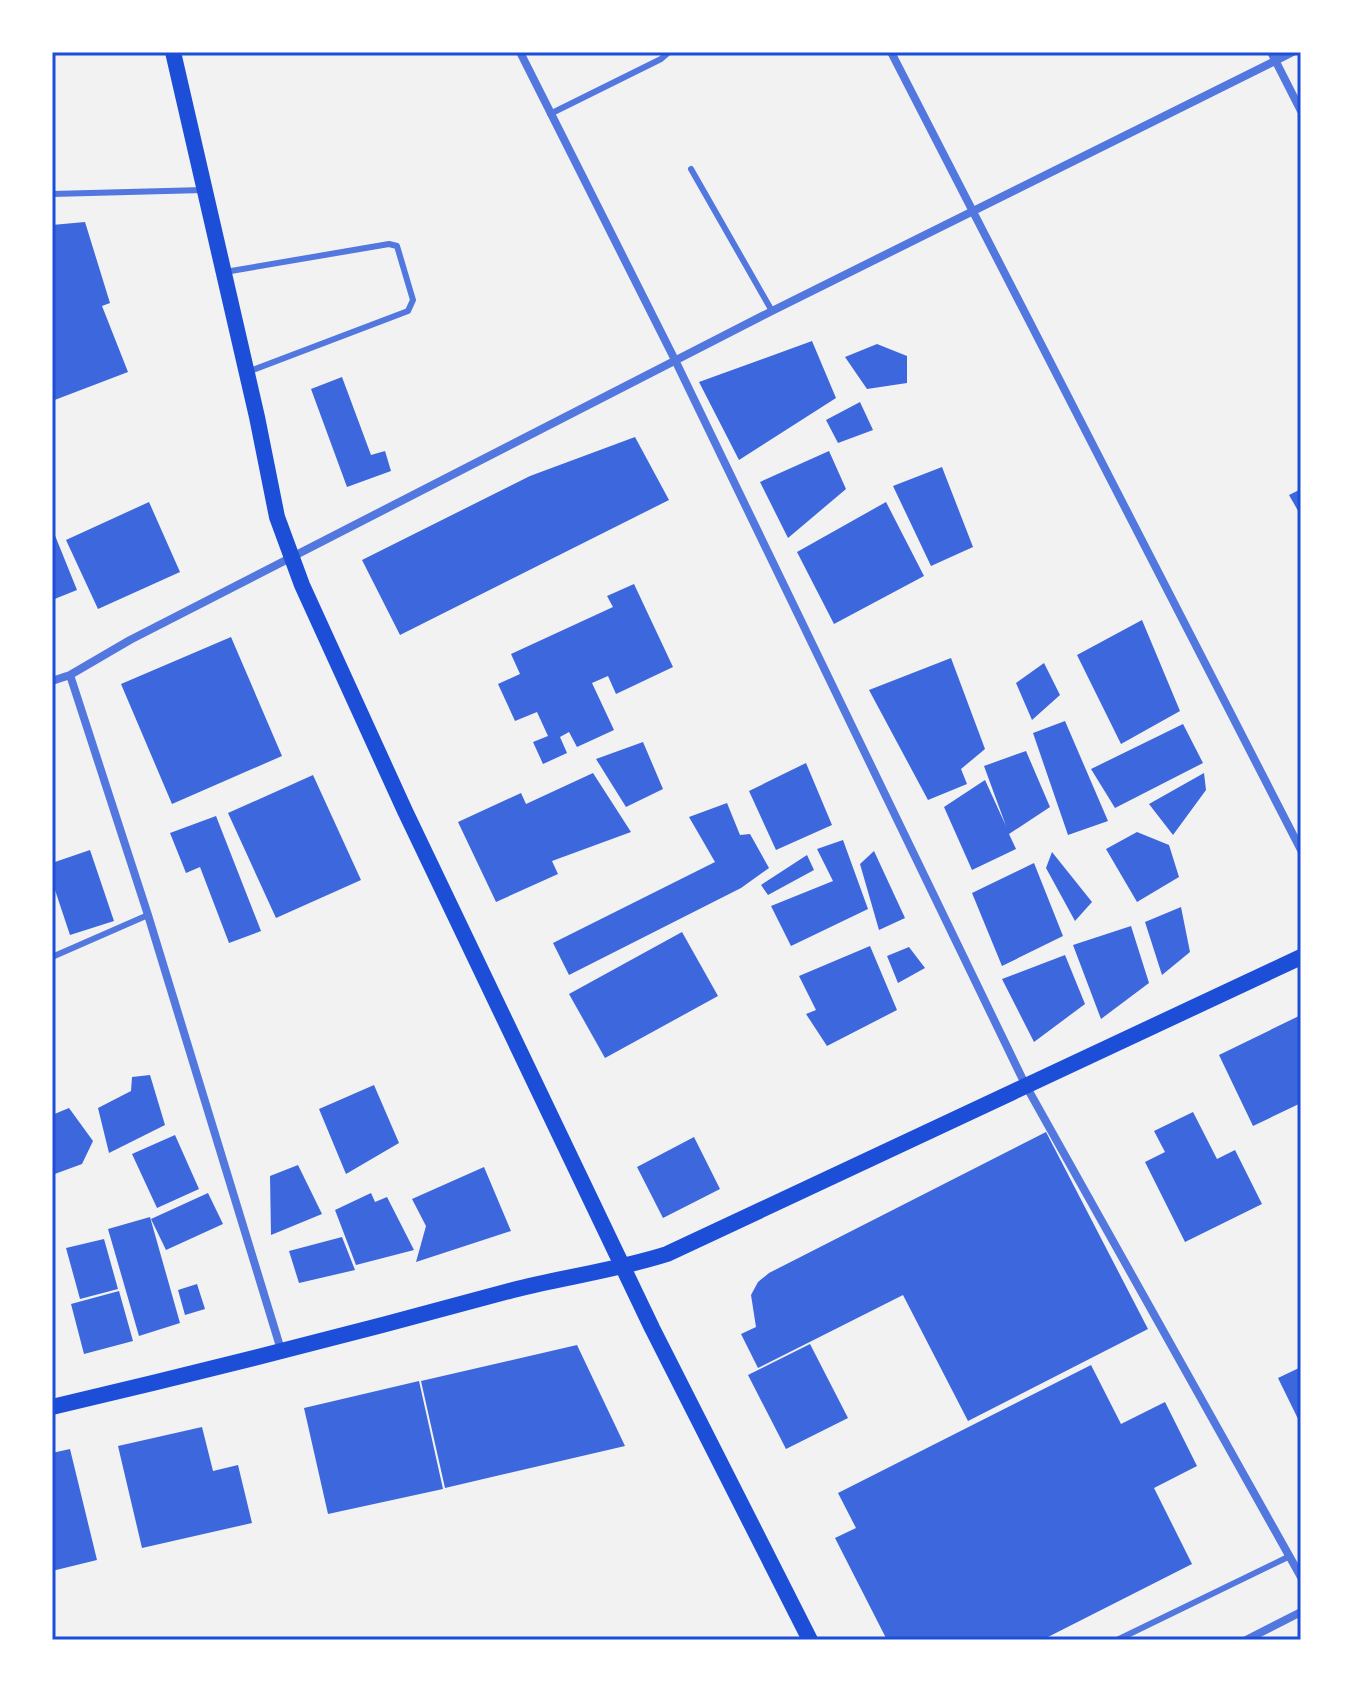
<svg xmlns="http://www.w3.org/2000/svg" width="1353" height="1692" viewBox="0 0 1353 1692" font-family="Signika,sans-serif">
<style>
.building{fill:#3d67dc}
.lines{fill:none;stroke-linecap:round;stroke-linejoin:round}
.service{stroke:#5277de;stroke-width:6}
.minor{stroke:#5277de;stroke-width:8}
.secondary{stroke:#1d4ed8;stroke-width:16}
.neatline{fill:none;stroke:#1d4ed8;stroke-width:3}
</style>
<rect width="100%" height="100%" fill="#f2f2f2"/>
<path class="building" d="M85 222 110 303 102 306 128 372 52 401V225Z
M812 341 836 398 739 460 699 382Z
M877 344 907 356V383L867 389 845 357Z
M342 377 371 455 385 451 391 471 347 487 311 389Z
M860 402 873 430 838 443 826 420Z
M635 437 669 500 400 635 362 560 530 476Z
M829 451 846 489 788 538 760 482Z
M942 467 973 547 931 566 893 486Z
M1301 489V516L1289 495Z
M149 502 180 572 98 609 66 540Z
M886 502 924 576 834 624 797 552Z
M52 528 77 590 52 600Z
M634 584 673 667 616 694 608 676 592 683 614 730 577 747 569 732 560 737 567 753 543 764 533 742 548 736 537 712 515 721 498 684 520 674 511 654 613 607 607 596Z
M1142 620 1180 711 1121 744 1077 655Z
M231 637 282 756 172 804 121 684Z
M951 658 985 749 961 769 967 784 928 800 869 690Z
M1044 663 1060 695 1032 720 1016 683Z
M1065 721 1108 821 1068 835 1033 733Z
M1183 724 1203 763 1115 808 1091 769Z
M643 742 663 789 626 807 596 759Z
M1026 751 1050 807 1009 834 1016 849 972 870 944 807 985 780 1006 826 984 766Z
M806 763 832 825 776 850 749 791Z
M593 773 631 832 552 861 558 874 496 902 458 822 521 793 526 804Z
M1204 773 1206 790 1173 835 1149 804Z
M313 775 361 880 276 918 228 813Z
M727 803 740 835 750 834 769 868 741 888 569 975 553 943 715 862 689 817Z
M216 816 261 931 229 943 200 867 186 873 170 833Z
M1137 832 1169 845 1179 877 1137 902 1106 849Z
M843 840 868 909 791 946 771 906 833 881 817 849Z
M90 850 114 921 70 935 52 881V863Z
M874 851 905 918 879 930 860 864Z
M1052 852 1092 902 1075 921 1046 868Z
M807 855 814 870 768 895 761 885Z
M1034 863 1063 936 1002 966 972 893Z
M1181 907 1190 952 1162 975 1145 922Z
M1131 926 1149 983 1101 1019 1073 945Z
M682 932 718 996 605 1058 569 994Z
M870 946 897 1010 827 1046 806 1014 816 1010 799 976Z
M909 947 925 968 898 983 887 956Z
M1065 955 1085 1004 1034 1042 1002 979Z
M1301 1015V1103L1253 1126 1219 1055Z
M150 1075 165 1125 109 1153 98 1108 131 1091 132 1077Z
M374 1085 399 1143 346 1174 319 1109Z
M69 1108 93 1141 82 1164 52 1175V1115Z
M1193 1112 1217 1159 1235 1150 1262 1204 1185 1242 1145 1162 1165 1152 1154 1131Z
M1046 1132 1148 1329 968 1421 903 1295 758 1368 741 1334 756 1327 751 1295 758 1282 769 1273Z
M175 1135 199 1189 157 1208 132 1154Z
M694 1137 720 1189 663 1218 637 1167Z
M298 1165 322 1214 271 1235 270 1176Z
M484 1167 511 1231 416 1262 426 1226 412 1199Z
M208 1193 223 1224 166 1250 151 1219Z
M371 1193 375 1202 387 1197 414 1250 356 1265 335 1210Z
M150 1217 180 1323 139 1336 108 1229Z
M342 1237 355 1270 299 1283 289 1251Z
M104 1239 118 1289 80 1299 66 1248Z
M197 1284 205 1309 185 1315 178 1290Z
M119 1291 133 1341 84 1354 71 1304Z
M810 1344 848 1418 786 1449 748 1375Z
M577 1345 625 1446 445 1488 421 1381Z
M1091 1365 1121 1424 1165 1402 1197 1466 1154 1488 1192 1564 1042 1640H887L835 1538 856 1528 838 1493Z
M1301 1367V1425L1278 1378Z
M419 1381 443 1489 328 1514 304 1408Z
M202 1427 213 1471 238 1465 252 1523 142 1548 118 1446Z
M70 1449 97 1560 52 1571V1453Z"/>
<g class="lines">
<path class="service" d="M550 114 661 59 669 52
M691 169 772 311
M52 194 204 190
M225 272 389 244 397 246 413 300 408 311 250 371
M52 957 148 915
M1117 1640 1290 1556"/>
<path class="minor" d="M520 52 676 362 1025 1084 1301 1577
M891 52 1301 850
M1271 52 1301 111
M70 675 148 915 282 1353
M52 681 70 675 130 640 772 311 1293 52
M1246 1640 1301 1612"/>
<path class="secondary" d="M173 52 257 417 277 517 302 585 405 811 652 1328 810 1640
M52 1407C206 1371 360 1332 513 1290 564 1277 617 1270 667 1254L1301 957"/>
</g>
<rect width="1353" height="1692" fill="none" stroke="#ffffff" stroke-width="108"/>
<rect x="54" y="54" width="1245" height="1584" class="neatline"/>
</svg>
